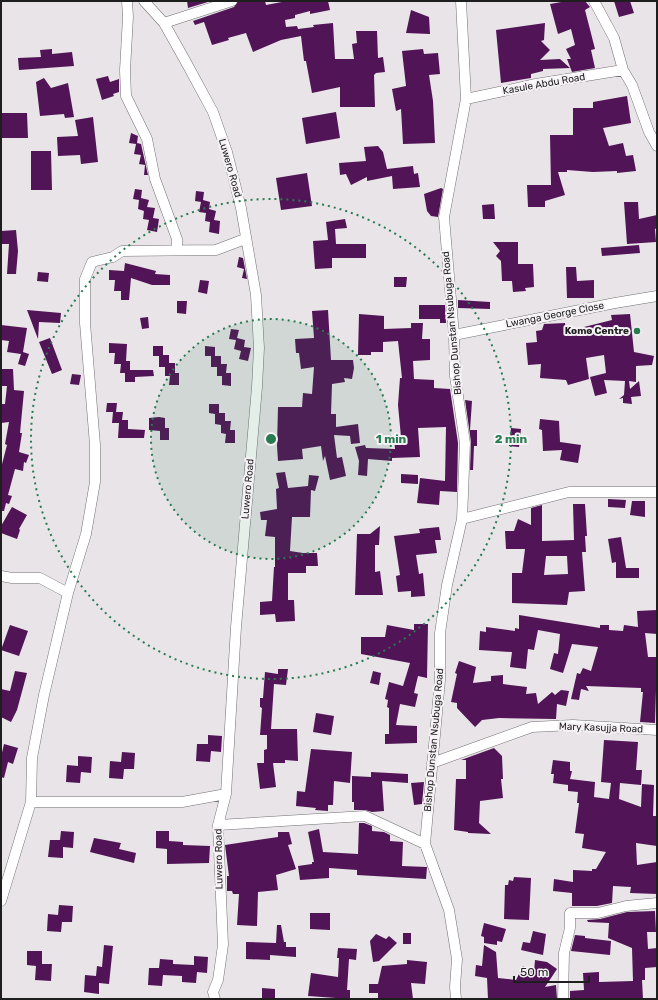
<svg xmlns="http://www.w3.org/2000/svg" width="658" height="1000" viewBox="0 0 658 1000" font-family="Rubik,sans-serif">
<style>
.building{fill:#511456;fill-rule:evenodd}
.lines{fill:none;stroke-linecap:round;stroke-linejoin:round}
.minor-casing{stroke:#737073;stroke-width:11}
.minor{stroke:#fff;stroke-width:10}
.ring{fill:none;stroke:#277c4f;stroke-width:2;stroke-dasharray:2 4}
.poi-dot{fill:#277c4f;stroke:#f5f1f5;stroke-width:1.5}
.labels{text-anchor:middle;dominant-baseline:central;stroke-width:4;stroke-linejoin:round;paint-order:stroke}
.street-label{font-size:10px;fill:#1f1e1f;stroke:#f5f1f5}
.poi-label{font-size:10px;font-weight:bold;fill:#1f1e1f;stroke:#f5f1f5;text-anchor:end}
.centre{fill:#277c4f;stroke:#f5f1f5;stroke-width:2}
.ring-label{font-size:12px;text-anchor:middle;font-weight:bold;fill:#277c4f;stroke:#f5f1f5;stroke-width:4;stroke-linejoin:round;paint-order:stroke}
</style>
<rect width="100%" height="100%" fill="#e8e4e8"/>
<path class="building" d="M187 1H211L188 8Z
M238 1H265L266 5 287 1H328L330 10 310 14V11L295 15V18L285 20 286 27 297 26 298 29 314 27 313 25 333 23 335 59H354L352 44 357 43 356 31H377L378 58 383 57 385 72 376 73 374 75 375 107H340V87L312 93 306 61H304L301 36 281 40 253 52 246 33 228 38 229 40 212 45 204 22 195 25 193 21 234 7Z
M567 1H585L590 7 585 10 595 49 591 50 595 68 572 72 567 59H571L566 49 575 45 571 29 558 34 550 4Z
M614 1H630L634 13 619 17Z
M411 10 429 17 430 34 406 33Z
M545 23 544 40 541 41 550 50 540 60 560 59 570 68 543 69V71L531 74V78L501 83 496 30Z
M52 49V54L72 52 74 66 19 70 18 58 41 57 40 50Z
M423 49 424 54 438 53 440 74 429 75 433 101 435 143 403 144 401 109 396 111 392 89 406 86 402 51Z
M108 76 110 82 119 79V92L113 94 114 96 102 100 96 79Z
M44 78 51 88 68 83 74 117 65 118 64 114 40 116 36 82Z
M627 96 631 123 603 128 609 146 623 143 626 156 633 155 636 171 617 173V171L593 172 567 170V172H558L565 195 545 201V207H528L527 185H551L550 135H573V108H593V102Z
M336 112 340 138 306 144 302 118Z
M1 113H27L28 138H1Z
M93 117 98 162 81 164 80 155 58 156 57 137 78 136 75 120Z
M131 133 138 136 137 143 141 144 148 175H144L145 165 139 164 141 155 134 154 136 144 129 143Z
M378 146 383 152 387 169 413 166 414 174 418 173 420 187 393 189 392 176 367 181V177L351 185 346 174 340 175 339 163 366 161 364 147Z
M31 151H51L52 190H31Z
M307 173 312 206 281 210 276 178Z
M441 188 443 189 438 217 431 216 427 211 424 194Z
M135 189 142 190 141 198 149 200 147 207 155 208 153 218 159 219 157 232 147 230 149 220 143 219 144 211 138 209 139 200 133 199Z
M196 191 204 192 203 200 210 202 209 209 216 211 214 220 220 221 219 234 209 232 210 222 205 221 206 213 199 212 201 202 195 201Z
M624 202H638L639 219 657 215V228L655 229 656 242 627 244Z
M494 204 495 219H483L482 205Z
M345 219 347 228 335 229 336 244H366V258H332V268L315 269 313 241 328 240 326 222Z
M16 230 18 251 16 274H7L9 244H1V231Z
M493 242H518V264H533L534 287 525 288 526 291 513 292 512 281H502L501 261 496 256 500 251Z
M639 245 640 253 602 256 601 248Z
M239 257 243 258 247 279 242 278 244 269 237 267Z
M125 263 156 271 155 274 170 275V285H152L131 278 129 300H121V291H114L115 280H109V270L124 271Z
M566 267H576L577 281 594 280V298H567Z
M38 272 49 273 48 282 37 281Z
M394 277H407L406 287H394Z
M200 280 209 281 207 294 198 292Z
M458 300 490 302V309L458 308Z
M177 301H187L186 314 177 313Z
M419 305H445L446 323H440V319H419Z
M27 310 61 313 60 323 39 322 38 339Z
M328 310 331 360H353L354 368 352 379 344 378 345 382 332 384 331 414H336V427L358 424 360 443 351 444 350 436 334 435 337 458 342 457 346 476 330 480 325 456 323 461 321 446 302 449 303 459 278 461 277 446 278 407H302L303 393 312 394 314 367 301 369 299 353H296L295 339 314 338 312 311Z
M359 314 384 316V329L411 328V323H423L422 339H430V360L413 361 414 379 434 380V388L450 389 458 443 457 492 440 491 439 505 417 503 420 478 445 481 446 427 418 428 420 457 392 458V461L368 459 367 476 358 475 359 461 355 447 365 445 366 448 395 449 394 438 401 437 398 405 400 378H402L398 341 383 342V352H371V355H358Z
M630 314 634 352 654 356 652 365 636 366V382L629 381 630 389 639 381 641 396 631 397 632 404 623 403V398L619 399 624 395 625 381 604 380 607 393 595 396 590 377 606 373 604 355 586 358 589 379 568 385 566 380 540 378 541 364 528 365 526 343 537 342 536 331 542 330 544 324 565 323 566 333 584 330V327L612 320 611 315Z
M148 317 149 328 142 329 140 318Z
M1 325 27 328 23 352 29 354 25 366 18 364 21 354 7 352 9 341 1 340Z
M231 329 239 330 237 338 245 340 244 347 251 348 248 361 239 359 241 351 234 349 236 340 229 339Z
M50 338 62 370 52 374 39 342Z
M109 343 127 344 126 361H130V370H153L154 376 135 377V382H125V373H120L121 364H114L115 353H109Z
M153 346H163V355H169V363H175V373H179V385H169L170 376H165V367H159V356H153Z
M205 346 215 347V356H221V364H227L226 373H231V386L222 385V376H217V367H211V356H205Z
M1 369H13L14 390 24 391 20 433H22L19 452 29 455 26 463 24 462 23 471 15 469 8 495 12 496 9 504 6 503 4 511H1V468L7 445 5 444 9 422 1 423V404H5L7 386H1Z
M72 374 81 375 79 385 70 384Z
M465 400 472 401 470 430H477V446H474L473 470H470L471 442Z
M107 403H117L116 412H123L122 420H128V429L145 430 144 438H118L119 423H112L113 412H106Z
M209 404H219V413H225V421H231L230 430H235V443H225L226 434 221 433V425L215 424V414L209 413Z
M159 417 165 418V428H169V440H160V431L149 430V418Z
M540 419 559 421 560 442 581 445 578 463 560 460 562 450 543 451 542 430 539 429Z
M511 428 521 429 519 447 509 446Z
M285 472 288 488 308 486 309 475 319 476 315 491 311 490 310 517H292L290 551 303 553H317L318 566H306V573H288V600H294L295 621 276 622 275 614 260 615V602L272 601 274 567H275V537L265 536 267 520H261L260 512 277 509 276 489 279 488 276 473Z
M401 474 418 475V484L401 483Z
M608 499 626 500 625 508 608 507Z
M632 501H645V517L630 515Z
M573 504H585L587 536H585L586 552H582L585 591 569 592 567 605 512 603V573H522L525 549H506L505 531H514L518 519 531 525V508L542 505V541L574 540ZM546 556H567L568 574 544 575Z
M12 507 27 515 19 529 20 530 17 539 1 533V526Z
M380 526 379 545H375V572L380 571 383 595H355L357 534H370Z
M439 527 441 540H435L437 553 416 555 419 574 423 573 425 596 411 597V591L398 592 396 576 400 575 394 536 420 533 419 529Z
M621 537 626 568H639V578H616V562L612 563 608 539Z
M657 610V634L645 633 648 657H657L655 723 640 722 643 692H641V688L586 686 589 691 581 689 579 700 571 699 577 673 580 674 583 668 591 671 598 647 572 644 563 673 550 669 554 653 558 654 560 634 538 630 534 650 528 649 526 669 510 667 512 652 479 650 480 631 486 632V627L515 631V628L519 629V615L600 628V625H609V630L623 631 624 625 638 627 637 611Z
M414 624H428L427 678 418 676 414 693 418 694 415 707 400 704 396 725 417 726V743L385 744V734H389V708L387 707 388 700 385 699 389 682 403 686 410 663 361 654V637H385L387 625 414 630Z
M10 625 28 631 19 656 1 650Z
M459 661 476 667 473 683 491 681V676L503 675V684L527 687 526 694 536 693 538 704 552 692 555 695 561 690 569 691 566 706 557 704 556 719 499 718 482 720 475 727 457 708V703L451 702 457 674 455 673Z
M278 669H288L286 685 274 684 271 729H297L298 761 285 760V763H273L276 787 260 789 257 763H264V750L267 749V735H260L262 708 260 707V698H263L265 672 278 674Z
M15 671 27 673 17 710 11 722 1 717V689L10 691Z
M373 671 381 673 379 685 370 683Z
M316 713 334 716 331 735 313 732Z
M208 735 222 736 221 752 211 751 210 762 196 761 197 744H208Z
M604 740 638 742 636 770H642L641 785 620 783 619 799 641 807 642 784 654 785 653 816H657V846L636 843 637 865 657 862V894L630 893 631 887 613 886 612 903 597 906H572V893L553 891 554 879 573 882V870L592 871V869H596L606 852 582 848 584 834 575 833 579 803H577L578 792 568 791V785L553 783 554 774H551L553 760 570 762V771H572L570 779 595 782 594 797 609 799 611 783 601 782Z
M4 744 18 748 13 764 8 762 4 778 1 777V757Z
M494 748 502 756 503 779H501L503 798 480 801 479 823 491 834 468 833V832L454 830 456 779H466V760H461Z
M311 749 352 752 350 783 334 781 333 805H328V811L315 810 316 808 296 806 297 791 305 792Z
M122 752 135 753 134 769H124L123 779 109 778 110 761 121 762Z
M78 756 92 757 91 773 81 772 80 783 66 782 67 765 78 766Z
M371 772 408 774V783L382 781 384 811 372 812 365 810H354V802H352V776L371 777Z
M424 782 422 804 414 805 411 783Z
M359 823H364L372 826V831L384 832 390 835V841L403 842 402 866 427 867 426 879 357 875V870L329 868V878L300 880 298 866 312 864V862H314L308 832 319 829 323 852 358 854Z
M61 831 74 832 73 848 63 847V858L48 857 50 840H60Z
M156 831H169V841L183 842V845L210 846 209 863 167 864V849L156 848Z
M278 832H289L292 844 288 845 296 869 276 875 278 890 258 892 257 926 237 925 239 894H233L232 891H227V876H229L225 845 278 837Z
M94 838 121 843 119 849 136 853 134 863 90 852Z
M514 877 531 878 529 920 504 919 505 885H508L509 880 513 881Z
M59 905 73 906 72 922H62L61 932 47 931 48 914 58 915Z
M655 911 656 932H647L648 949 657 948V967L645 968V980H642L643 999H587V998L570 999V991L584 990 583 973 599 972V982L633 981 632 948 608 938 609 923 588 922 587 920 600 919 627 912Z
M310 913H330V930L310 929Z
M484 923 506 929 502 942 497 941V945L484 943V937L481 936Z
M277 925H281L284 942H286V947H296V957L270 955V960L246 959V942L276 943Z
M533 931 546 934 543 955 521 950 523 942 530 943Z
M403 933H411V944H403Z
M376 934 386 939 389 936 397 943 379 961 373 962 370 941Z
M575 935 585 936V938L611 941 610 955 571 951Z
M104 945 113 946 109 984 99 983V994L84 992 85 975 96 976 97 966 102 967Z
M484 945 496 952 498 978 516 980 523 966 534 972 535 960 547 962 557 969 545 987 556 985 557 999H488L487 978 475 976 476 965 482 966Z
M338 948 357 949 356 960 349 959 347 990H350V999L308 996 311 973 338 977 339 958H337Z
M27 951H42V964H52L51 981 35 980 36 966 27 965Z
M194 956 208 957 207 973 197 972 196 983 182 982V976L163 975 162 986 148 985 149 968H159L160 959 173 960V964L194 965Z
M407 960 427 962 425 984 411 983 413 999H378V993H369V984H378L382 966 407 964Z
M262 988 275 989V999H262Z"/>
<g class="lines">
<g class="minor-casing">
<path id="minor" d="M127 1 128 17 125 70 126 96 147 139 155 179 177 239V250
M144 1 164 23 187 64 213 112 227 152 241 208 256 295 259 348 257 387 236 627 226 794 218 825 223 945 218 980 213 992 215 999
M594 1 614 38 623 70 632 85 649 132 657 146
M164 23 232 1
M466 99 536 84 623 70
M454 335 615 303 657 296
M462 519 569 492H657
M1 576 12 578H40L68 593
M432 763 532 727 573 725 657 730
M31 802H182L226 794
M218 825 365 816 425 844
M1 901 31 802 32 758 44 695 68 593 86 534 95 482V445L85 323V279L92 262 113 257 122 251 216 250 245 239
M456 999 455 987 457 959 449 910 425 844 440 680V633L447 585 462 519 465 443 455 376 454 335 444 217 466 99 461 1
M563 999 564 953 570 928V913H598L626 906 657 903"/>
</g>
<use href="#minor" class="minor"/>
</g>
<circle cx="271" cy="439" r="120" fill="#277c4f" fill-opacity=".12"/>
<g class="ring">
<circle cx="271" cy="439" r="120"/>
<circle cx="271" cy="439" r="240"/>
</g>
<circle class="poi-dot" cx="637" cy="331" r="4"/>
<g class="labels">
<g class="street-label">
<text transform="translate(544 84) rotate(-10)">Kasule Abdu Road</text>
<text transform="translate(230 168) rotate(74)">Luwero Road</text>
<text transform="translate(555 315) rotate(-11)">Lwanga George Close</text>
<text transform="translate(452 323) rotate(-95)">Bishop Dunstan Nsubuga Road</text>
<text transform="translate(248 489) rotate(-85)">Luwero Road</text>
<text transform="translate(601 728) rotate(2)">Mary Kasujja Road</text>
<text transform="translate(434 740) rotate(-85)">Bishop Dunstan Nsubuga Road</text>
<text transform="translate(219 859) rotate(-91)">Luwero Road</text>
</g>
<g class="poi-label">
<text x="629" y="331">Komo Centre</text>
</g>
</g>
<circle cx="271" cy="439" r="6" class="centre"/>
<g class="ring-label">
<text x="391" y="443">1 min</text>
<text x="511" y="443">2 min</text>
</g>
<rect width="658" height="1000" fill="none" stroke="#1f1e1f" stroke-width="4"/>
<path d="M514 976v6h75v-6" fill="none" stroke="#1f1e1f" stroke-width="2"/>
<text x="520" y="976" font-size="12" fill="#1f1e1f" stroke="#f5f1f5" stroke-width="3" paint-order="stroke">50 m</text>
</svg>
